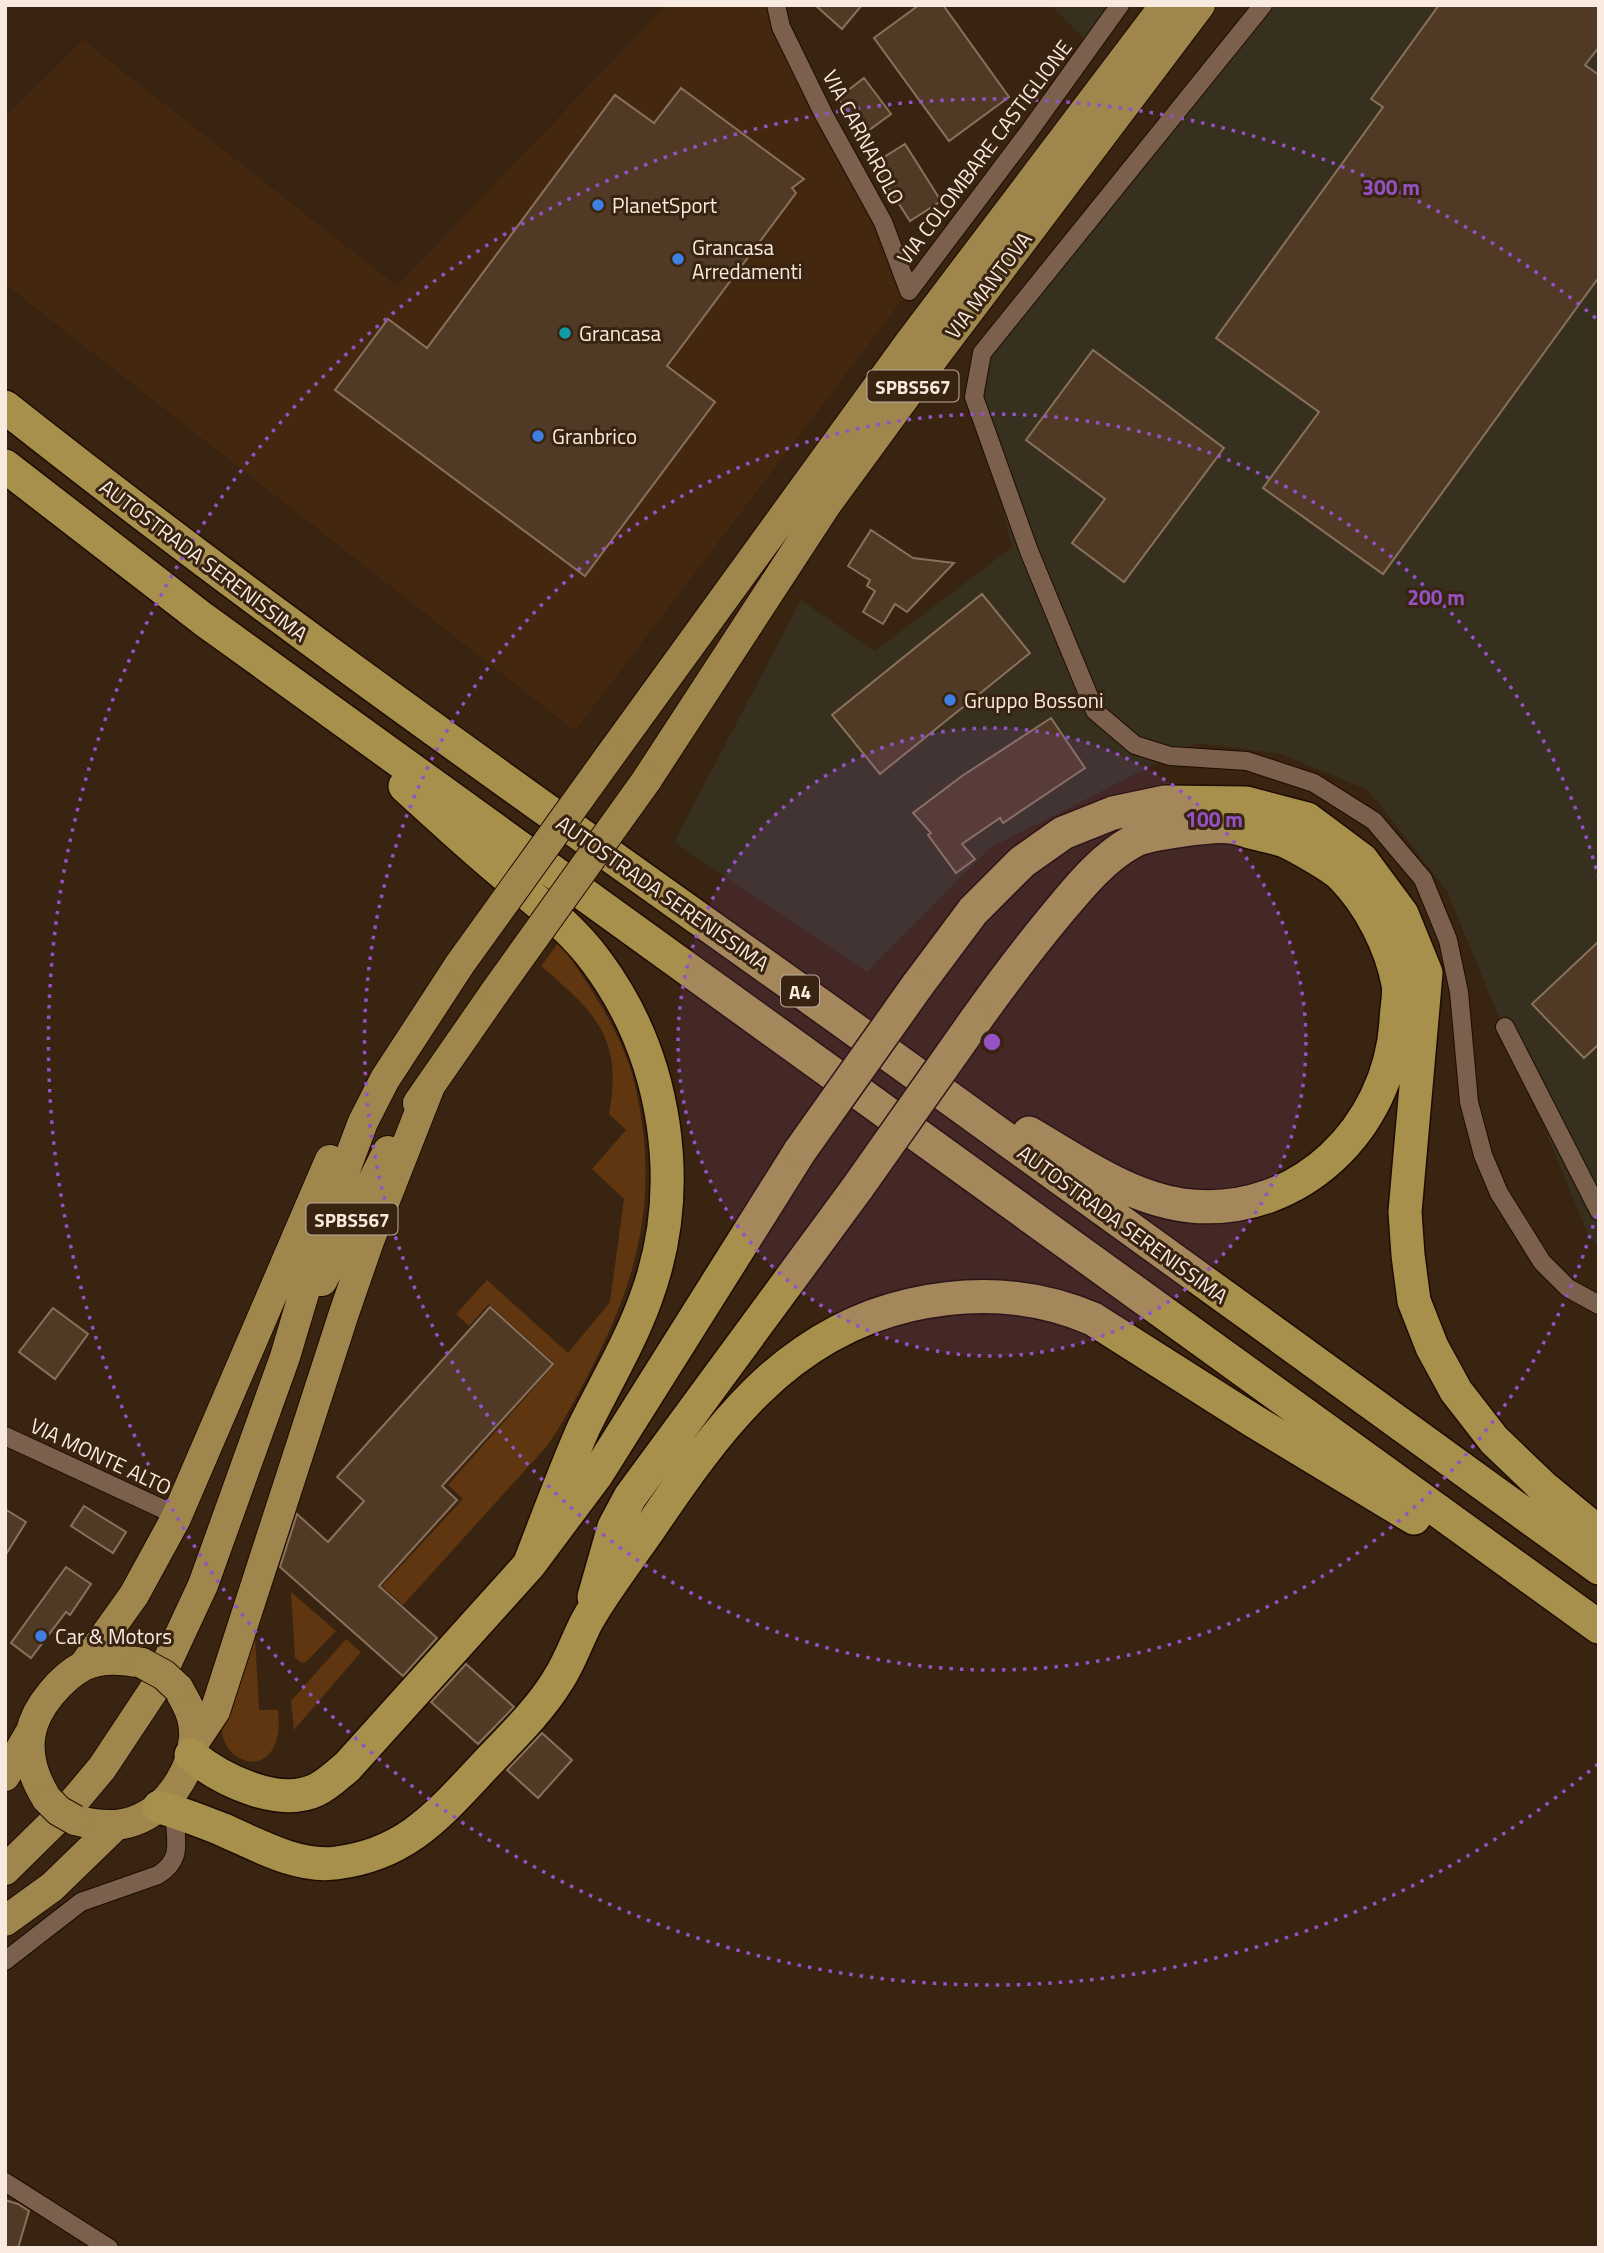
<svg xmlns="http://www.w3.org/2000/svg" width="1604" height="2253" viewBox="0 0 1604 2253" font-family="'Titillium Web',sans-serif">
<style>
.built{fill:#43270f}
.industrial{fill:#37301f}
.green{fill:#5f360f}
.building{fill:#503a26;stroke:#8a715b;stroke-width:2}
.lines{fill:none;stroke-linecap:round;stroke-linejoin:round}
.minor-casing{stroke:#1f0c00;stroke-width:20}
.trunk-casing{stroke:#1f0c00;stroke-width:32}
.motorway-casing{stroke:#1f0c00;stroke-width:36}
.minor{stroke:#7b614d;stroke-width:18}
.trunk{stroke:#9e864c;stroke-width:30}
.motorway{stroke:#a78f4c;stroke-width:33}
.trunk-bridge-casing{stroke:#1f0c00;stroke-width:32;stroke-linecap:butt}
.motorway-bridge-casing{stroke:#1f0c00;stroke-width:36;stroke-linecap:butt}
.trunk-bridge{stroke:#9e864c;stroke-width:30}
.motorway-bridge{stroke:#a78f4c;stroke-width:33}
.ring{fill:none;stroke:#9452c5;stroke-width:3.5;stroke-dasharray:3.5 7}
.shop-dot{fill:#3f7fe0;stroke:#392311;stroke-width:2.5}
.culture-dot{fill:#0f9aa8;stroke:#392311;stroke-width:2.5}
.labels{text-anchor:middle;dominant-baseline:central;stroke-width:6;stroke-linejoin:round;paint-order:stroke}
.shield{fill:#392311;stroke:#bfaea1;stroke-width:2}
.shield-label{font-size:19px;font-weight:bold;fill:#f9eadf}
.street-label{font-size:21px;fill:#f9eadf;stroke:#392311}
.poi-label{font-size:21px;fill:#f9eadf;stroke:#392311;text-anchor:start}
.centre{fill:#9452c5;stroke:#392311;stroke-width:3.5}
.ring-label{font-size:21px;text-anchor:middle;font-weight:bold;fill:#9452c5;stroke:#392311;stroke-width:6;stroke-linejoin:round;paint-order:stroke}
</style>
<rect width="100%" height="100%" fill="#392311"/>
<path class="built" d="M666 5H776L909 291 575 731 5 284V117L83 40 397 286Z"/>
<path class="industrial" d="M1051 5H1120L1091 46Z
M1263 5H1599V1246L1590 1239 1447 891 1368 790 1281 754 1197 743 991 847 867 972 674 842 801 600 875 651 1012 547 974 397 982 353Z"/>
<path class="green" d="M559 942C586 980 611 1017 628 1061 635 1081 639 1102 642 1123 655 1217 632 1290 589 1373 576 1398 563 1423 547 1446L403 1605 382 1586 463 1499 448 1485 555 1364 489 1304 469 1326 456 1314 487 1280 568 1353 610 1302 624 1199 592 1169 626 1130 609 1114C623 1038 596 1013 541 966Z
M291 1592 336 1631 306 1662 302 1663 295 1658Z
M254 1617 259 1710H278C279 1723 280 1735 274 1747 260 1775 224 1759 222 1731 221 1721 227 1709 230 1700 238 1672 246 1645 254 1617Z
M346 1639 361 1652 294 1730 291 1701Z"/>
<path class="building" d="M815 5H862L842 29Z
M919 5H943L1009 97 949 141 874 38Z
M1439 5H1599V47L1585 65 1599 75V277L1383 574 1263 488 1319 412 1216 338 1383 107 1371 99Z
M864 78 891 114 865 133 838 98Z
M681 88 804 179 792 188 796 193 667 366 715 402 585 576 335 390 388 319 427 348 615 95 654 123Z
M905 144 941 201 910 221 873 164Z
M1093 350 1224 448 1124 582 1072 543 1105 499 1026 440Z
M871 530 913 558 954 563 907 612 895 604 883 624 863 612 875 591 867 586 870 580 848 566Z
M982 594 1030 653 880 774 832 715Z
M1051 718 1085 768 1003 823 1000 818 962 844 975 859 956 873 928 835 931 833 913 813 962 776Z
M1599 941V1044L1584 1058 1532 1004Z
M490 1307 553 1364 442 1486 457 1500 379 1586 437 1638 403 1676 280 1567 297 1514 328 1542 364 1501 337 1477Z
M53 1308 88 1334 55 1379 19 1352Z
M84 1506 126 1532 113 1553 71 1526Z
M5 1509 26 1522 5 1556Z
M66 1567 91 1584 70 1615 66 1612 31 1658 11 1643Z
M466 1664 514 1707 478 1744 431 1702Z
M542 1733 572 1760 538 1798 507 1770Z
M5 2200 18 2204 29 2211 18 2248H5Z"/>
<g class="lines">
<g class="minor-casing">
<path id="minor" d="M776 5 781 27 824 115 883 222 909 291
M1263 5 982 353 974 397 1029 551 1095 711 1135 745 1170 756 1247 761 1314 783 1374 821 1423 879 1448 940 1459 992 1469 1102 1483 1155 1499 1193 1542 1262 1568 1288 1599 1305
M909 291 1028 133 1120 5
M1505 1027 1599 1211
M5 1436 165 1510 176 1518
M5 1961 81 1902 158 1875C185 1858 174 1839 175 1812
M5 2182 109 2248"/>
</g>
<g class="trunk-casing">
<path id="trunk" d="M609 757 910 342 1165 5
M646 781 826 505 935 356 1200 5
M418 1103 495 992
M322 1281 388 1151
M84 1665 134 1595 176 1518 330 1160
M193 1744 215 1711 344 1313 369 1241 430 1086
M5 1776 30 1733
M47 1799C35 1780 26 1756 31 1732 36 1707 61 1678 83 1666 101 1657 123 1659 142 1663
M75 1820C94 1825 115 1828 134 1821 171 1808 200 1761 193 1722 191 1709 184 1699 178 1688
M5 1870 70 1806 102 1768 155 1688 203 1585 285 1357 324 1226 363 1122 385 1079 460 964
M5 1921 52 1887 116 1825"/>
</g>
<g class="motorway-casing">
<path id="motorway" d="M5 407C278 623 561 820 844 1022 1097 1203 1347 1386 1599 1568
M5 466 203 619 1599 1627
M405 786C438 816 470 846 504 874 536 901 571 927 596 961 667 1056 687 1187 646 1298 630 1343 605 1384 584 1427 564 1472 547 1519 529 1565
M917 986 973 911 1022 862 1063 833 1113 813 1165 802 1246 803 1307 819 1362 860 1402 914 1426 973 1405 1212 1408 1255 1414 1301 1432 1347 1456 1391 1494 1440 1543 1487 1599 1533
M975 1021C1002 983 1030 946 1060 910 1081 885 1103 858 1132 842 1147 833 1214 825 1231 827 1240 828 1249 832 1258 834 1267 836 1277 838 1285 841 1298 847 1333 867 1342 876 1369 903 1391 946 1398 984 1400 995 1396 1010 1396 1022 1389 1128 1300 1216 1191 1206 1131 1200 1079 1162 1029 1133
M594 1597 614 1527 630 1497 858 1187
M191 1755C220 1779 278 1808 316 1790 327 1785 337 1775 347 1767L529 1565 597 1474 800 1151
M159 1807C180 1813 201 1821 221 1829 256 1844 297 1868 336 1863 401 1855 433 1821 475 1776 503 1745 536 1716 558 1680 570 1662 577 1640 587 1621 605 1589 628 1560 648 1531 717 1429 784 1334 910 1305 972 1291 1035 1294 1093 1319L1252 1420 1414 1518"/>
</g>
<use href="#minor" class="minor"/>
<use href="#trunk" class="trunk"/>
<use href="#motorway" class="motorway"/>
<g class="trunk-bridge-casing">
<path id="trunk-bridge" d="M460 964 609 757
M495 992 646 781
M142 1663 164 1675 178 1688
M47 1799 59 1811 75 1820"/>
</g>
<g class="motorway-bridge-casing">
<path id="motorway-bridge" d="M800 1151 917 986
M858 1187 975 1021"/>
</g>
<use href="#trunk-bridge" class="trunk-bridge"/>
<use href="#motorway-bridge" class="motorway-bridge"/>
</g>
<circle cx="992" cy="1042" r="314" fill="#9452c5" fill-opacity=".12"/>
<g class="ring">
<circle cx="992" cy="1042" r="314"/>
<path d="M1599 1205A628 628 0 1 1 1599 879"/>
<path d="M1598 1764A943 943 0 1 1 1598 320"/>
</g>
<g class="shop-dot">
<circle cx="598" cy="205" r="7"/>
<circle cx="678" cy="259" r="7"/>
<circle cx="538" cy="436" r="7"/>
<circle cx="950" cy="700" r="7"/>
<circle cx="41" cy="1636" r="7"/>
</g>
<circle class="culture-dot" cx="565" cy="333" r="7"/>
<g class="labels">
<g class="shield">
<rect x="867.5" y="370.5" width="91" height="31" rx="5"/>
<rect x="781" y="975.5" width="38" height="31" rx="5"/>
<rect x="306.5" y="1203.5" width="91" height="31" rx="5"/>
</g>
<g class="shield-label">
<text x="913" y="386">SPBS567</text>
<text x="800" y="991">A4</text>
<text x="352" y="1219">SPBS567</text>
</g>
<g class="street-label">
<text transform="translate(864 137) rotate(62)">VIA CARNAROLO</text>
<text transform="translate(984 152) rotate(-53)">VIA COLOMBARE CASTIGLIONE</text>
<text transform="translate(988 285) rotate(-53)">VIA MANTOVA</text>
<text transform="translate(204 560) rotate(37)">AUTOSTRADA SERENISSIMA</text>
<text transform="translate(663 893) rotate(35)">AUTOSTRADA SERENISSIMA</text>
<text transform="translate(1123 1224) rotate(36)">AUTOSTRADA SERENISSIMA</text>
<text transform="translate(101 1456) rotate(25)">VIA MONTE ALTO</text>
</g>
<g class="poi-label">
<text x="612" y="205">PlanetSport</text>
<text x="692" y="247">Grancasa<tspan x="692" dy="24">Arredamenti</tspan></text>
<text x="579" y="333">Grancasa</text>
<text x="552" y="436">Granbrico</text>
<text x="964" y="700">Gruppo Bossoni</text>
<text x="55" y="1636">Car &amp; Motors</text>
</g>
</g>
<circle cx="992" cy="1042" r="10" class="centre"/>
<g class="ring-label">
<text x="1391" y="195">300 m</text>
<text x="1436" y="605">200 m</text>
<text x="1214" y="827">100 m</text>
</g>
<rect width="1604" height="2253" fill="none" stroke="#f9eadf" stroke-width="14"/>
</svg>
